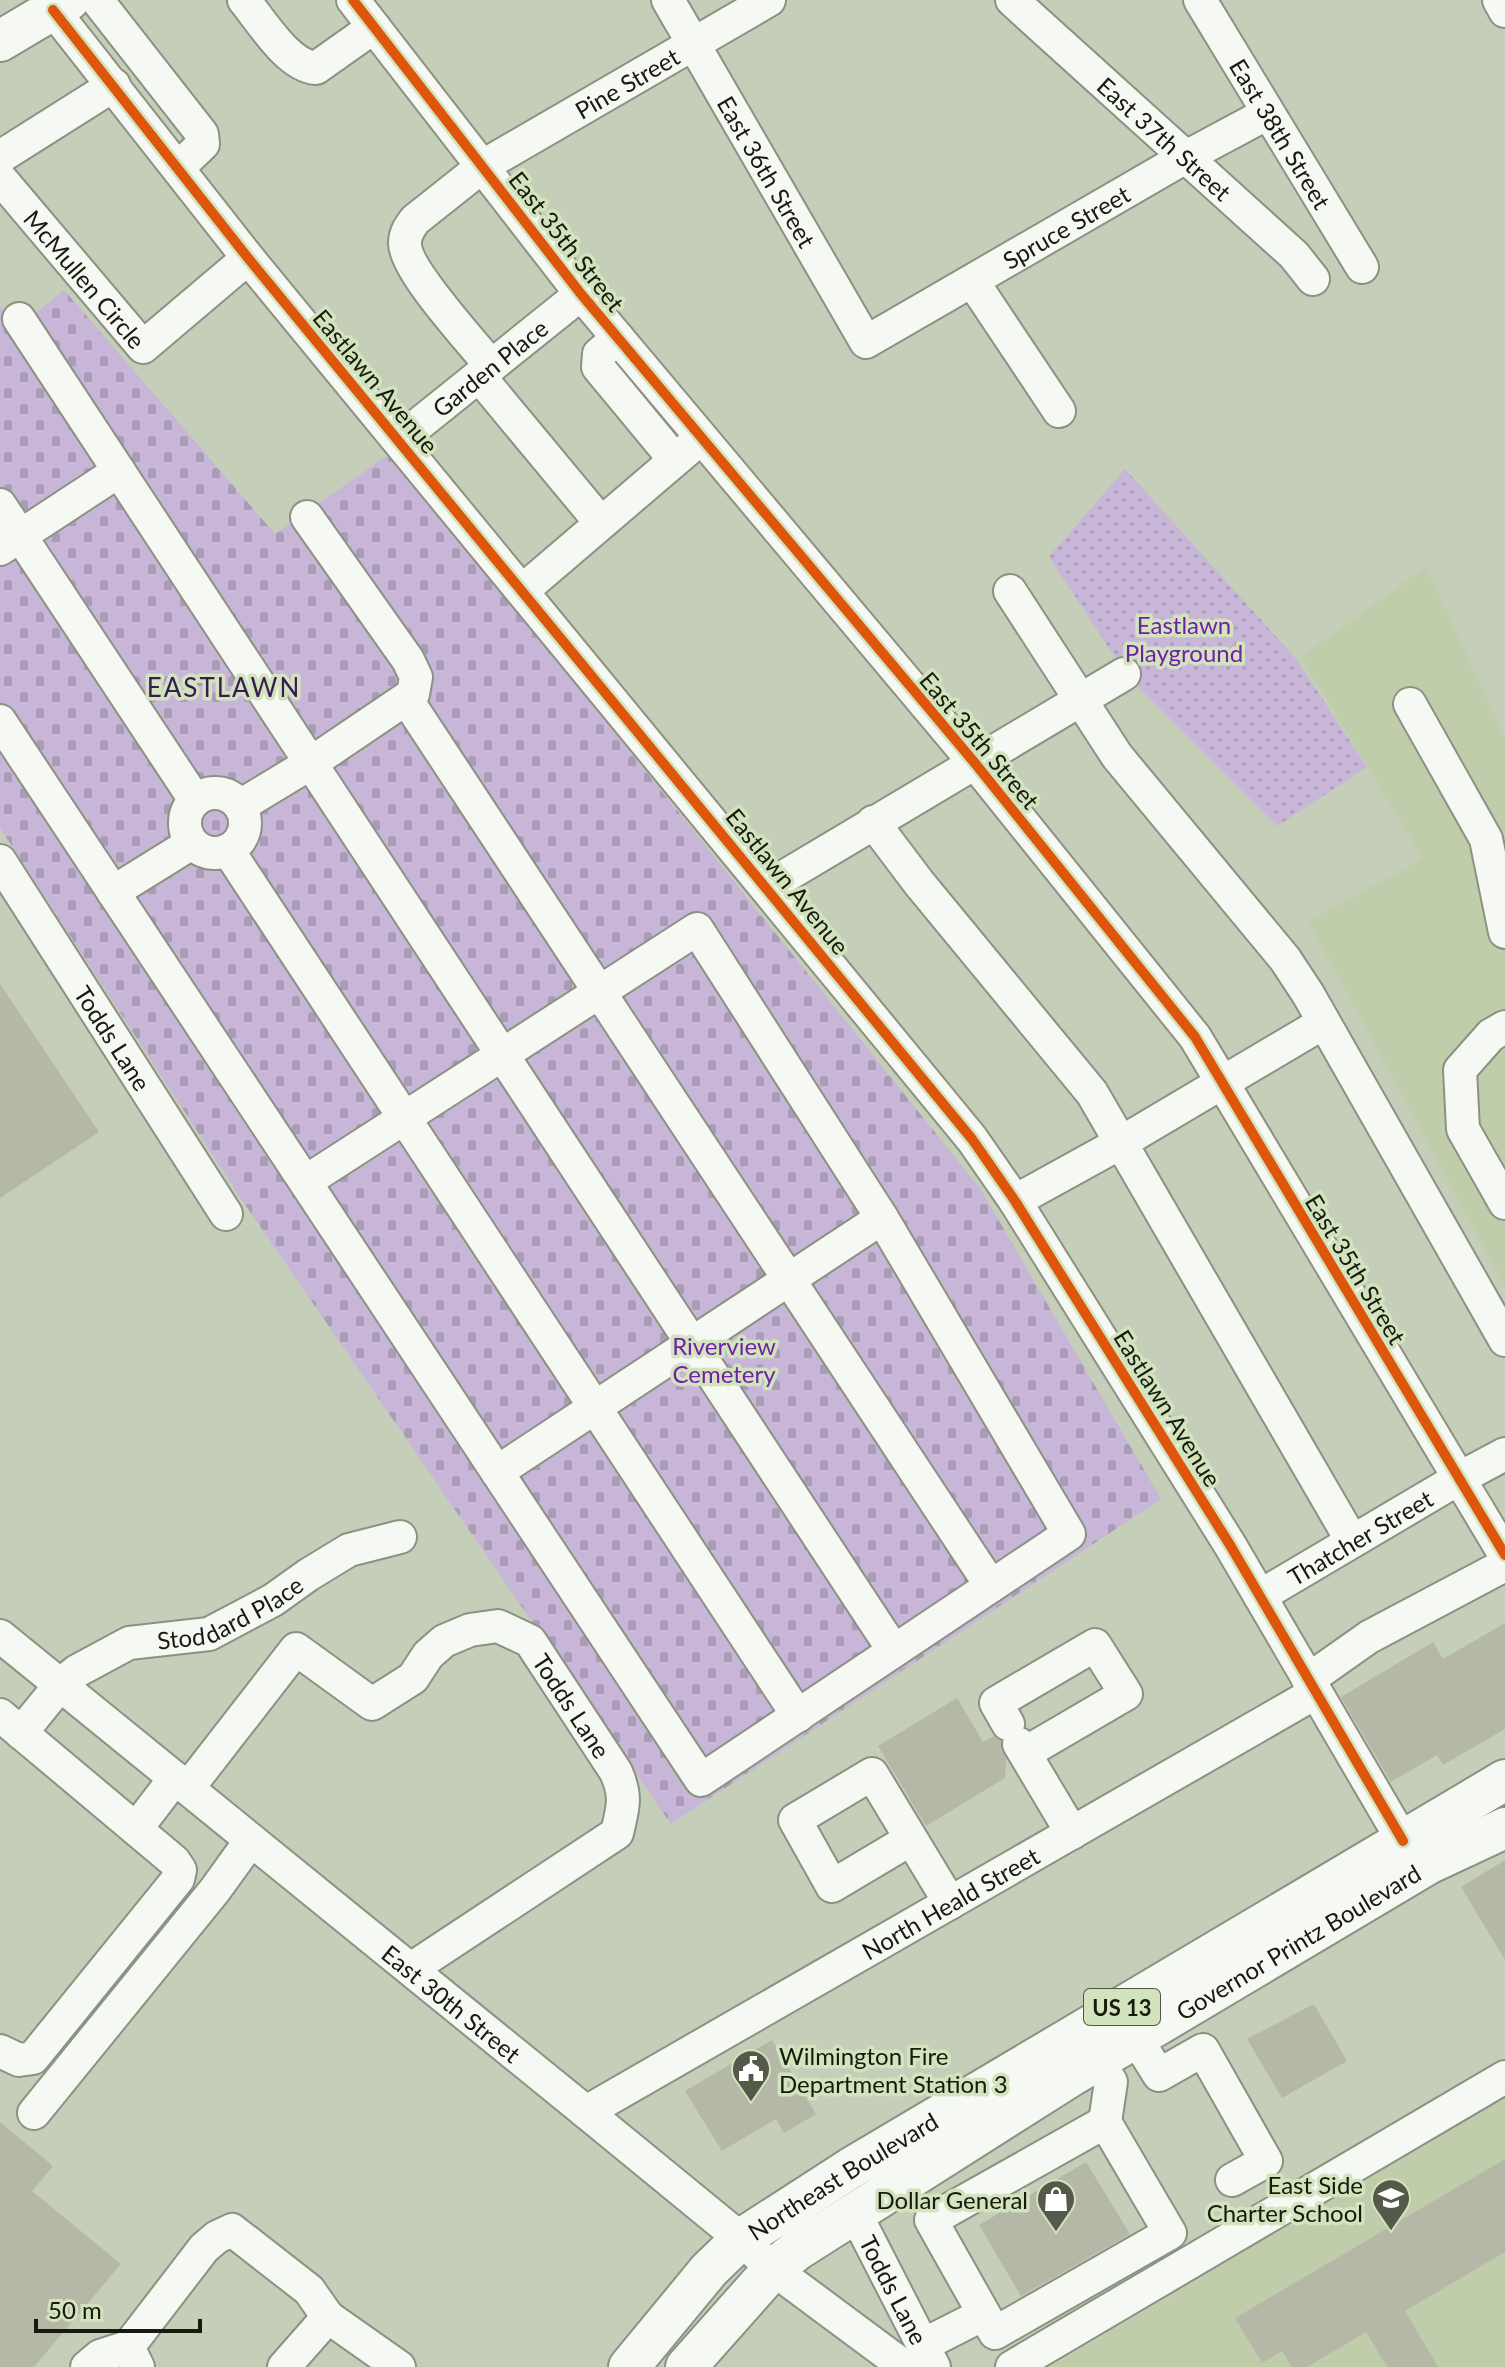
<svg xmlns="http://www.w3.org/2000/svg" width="1505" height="2367" viewBox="0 0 1505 2367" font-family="Lato,sans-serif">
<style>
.built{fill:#c0cdab}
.cemetery{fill:url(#cemetery-stones)}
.park{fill:url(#park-dots)}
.building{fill:#b5b8a7}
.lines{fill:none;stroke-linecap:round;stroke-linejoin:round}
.minor-casing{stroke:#8b9282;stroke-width:36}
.major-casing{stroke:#8b9282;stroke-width:44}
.minor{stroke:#f6f8f4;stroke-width:32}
.major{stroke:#f6f8f4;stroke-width:40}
.cycleway-casing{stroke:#d3e3bd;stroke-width:15}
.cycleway{stroke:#de560c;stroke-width:10}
.labels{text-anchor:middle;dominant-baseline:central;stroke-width:7;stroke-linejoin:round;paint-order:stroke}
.shield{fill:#d3e3bd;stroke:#4f5742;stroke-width:2}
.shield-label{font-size:22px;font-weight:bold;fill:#161b0d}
.street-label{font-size:24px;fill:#161b0d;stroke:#d3e3bd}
.park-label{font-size:24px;fill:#6f22a8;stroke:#d3e3bd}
.poi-label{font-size:24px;fill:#161b0d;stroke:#d3e3bd;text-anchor:end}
.neighbourhood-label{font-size:26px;letter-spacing:2px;fill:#391b53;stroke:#d3e3bd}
</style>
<defs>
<pattern id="cemetery-stones" width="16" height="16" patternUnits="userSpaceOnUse" patternTransform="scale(2)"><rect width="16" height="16" fill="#c7b6d7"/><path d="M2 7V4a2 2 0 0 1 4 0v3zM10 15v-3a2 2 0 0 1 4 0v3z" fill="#aa9cb7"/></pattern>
<pattern id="park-dots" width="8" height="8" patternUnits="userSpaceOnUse" patternTransform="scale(2)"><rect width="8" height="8" fill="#c7b6d7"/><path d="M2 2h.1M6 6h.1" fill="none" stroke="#aa9cb7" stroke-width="1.8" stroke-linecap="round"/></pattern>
</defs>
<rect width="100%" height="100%" fill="#c5ceb8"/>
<path class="built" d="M1426 567 1505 738V1287L1308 921 1423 859 1301 657Z
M1505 2098V2367H1050Z"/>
<path class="cemetery" d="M64 290 275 534 391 453 981 1190 1161 1499 671 1824 240 1197 0 828V306L18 328Z"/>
<path class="park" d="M1125 469 1296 659 1367 767 1277 826 1129 678 1049 557Z"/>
<path class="building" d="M0 984 99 1132 0 1198Z
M1505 1623V1729L1443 1765 1437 1755 1391 1782 1341 1697 1433 1642 1443 1659Z
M957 1698 983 1742 994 1736 1001 1741 1006 1759 1005 1778 926 1826 878 1746Z
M1505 1860V1960L1461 1887Z
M1314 2004 1347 2061 1282 2098 1247 2039Z
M772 2040 816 2114 784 2133 776 2119 722 2151 685 2091Z
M0 2122 53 2166 32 2191 121 2264 34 2367H0Z
M1505 2159V2252L1405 2311 1438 2367H1387L1366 2332 1307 2367H1292L1282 2351 1262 2363 1235 2318Z
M1086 2162 1130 2234 1021 2296 979 2225Z"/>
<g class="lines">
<g class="minor-casing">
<g id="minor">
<path d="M97 0 202 134 203 144 178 168"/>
<path d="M244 0C262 22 288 66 316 68L374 27"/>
<path d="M353 0 581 294 974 762 1195 1037 1505 1555"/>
<path id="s1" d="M668 0 866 342 1184 158 1268 113"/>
<path id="s2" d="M1012 0 1294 255 1313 279"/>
<path id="s3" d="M1200 0 1362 267"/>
<path d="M1499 0 1505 11"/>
<path d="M53 10 248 258 972 1139 1015 1201 1230 1545 1403 1841"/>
<path d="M0 157 114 85"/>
<path id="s4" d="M0 178 143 347 248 258"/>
<path d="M973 282 1059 411"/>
<path d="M19 319 894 1651"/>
<path d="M618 338 599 354 598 367 675 460"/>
<path id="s5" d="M491 366C472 342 404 269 405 243 405 233 410 227 415 220L483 166 769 0"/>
<path d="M479 376 601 523"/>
<path id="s6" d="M399 440 581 294"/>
<path d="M0 505 195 800"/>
<path d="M0 549 119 471"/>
<path d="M522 591 701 438"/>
<path d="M1010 591 1117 756 1285 959 1308 994 1505 1340"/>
<path d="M407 700 991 1586"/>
<path d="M1410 704 1486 839 1505 932"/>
<path d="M0 721 701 1780 1069 1534 882 1218 697 929 305 1182"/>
<circle cx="215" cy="823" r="30"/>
<path d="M240 806 311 763 413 694 416 677 408 660 307 517"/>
<path d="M873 822 919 883 1092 1093 1352 1541"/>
<path d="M228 850 798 1716"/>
<path id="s7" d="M0 861 226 1214"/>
<path d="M767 887 1124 674"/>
<path d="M113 892 192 843"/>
<path d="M1505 1027 1491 1035 1460 1070 1463 1129 1505 1203"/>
<path d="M1015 1201 1122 1142 1323 1023"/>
<path d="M497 1472 882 1218"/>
<path id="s8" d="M1260 1596 1458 1479 1505 1454"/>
<path id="s9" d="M0 1636 586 2112 741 2239 773 2269 905 2367"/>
<path d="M1308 1680 1369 1637 1505 1565"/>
<path d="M0 1715 174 1861 180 1870 178 1879 33 2058 19 2060 0 2051"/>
<path d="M1008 1724 996 1703 1095 1645 1126 1694 1025 1753"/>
<path id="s10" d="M21 1733 60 1685 77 1671 129 1643 209 1634 273 1600 308 1575 349 1550 400 1537"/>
<path d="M1019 1744 1072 1833"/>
<path id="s11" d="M188 1788 296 1649 372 1704 413 1678 428 1655 444 1641 470 1630 498 1626 530 1641 616 1772C627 1797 623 1807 617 1833L411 1969"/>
<path d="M136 1829 175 1778"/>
<path d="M911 1839 832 1886 795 1820 872 1774 950 1903"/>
<path d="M1136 2038 1159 2075 1203 2050 1266 2161 1232 2180"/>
<path d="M1098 2061 1111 2082 1105 2122"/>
<path id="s12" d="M586 2112 1315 1693"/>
<path d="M34 2113 215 1890 251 1840"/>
<path id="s13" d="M855 2213 934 2367"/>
<path d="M923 2345 984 2314 931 2220 1105 2122 1170 2233 995 2333 984 2314"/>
<path d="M87 2367 100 2356 128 2347"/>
<path d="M138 2367 128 2347 204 2248 217 2237 232 2230 309 2290 328 2317 399 2367"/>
<path d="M284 2367 328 2317"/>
<path d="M1012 2367 1505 2077"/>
</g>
</g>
<g class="major-casing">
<g id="major">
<path d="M0 41 69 0"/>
<path id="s14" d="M629 2367 709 2270 741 2239 851 2168 1505 1780"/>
<path id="s15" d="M686 2367 773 2269 797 2250 1071 2076 1171 2017 1428 1864 1505 1828"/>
</g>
</g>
<use href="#minor" class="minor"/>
<use href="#major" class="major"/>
<g class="cycleway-casing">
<path id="cycleway" d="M353 0 581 294 974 762 1195 1037 1505 1555
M53 10 248 258 972 1139 1015 1201 1230 1545 1403 1841"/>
</g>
<use href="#cycleway" class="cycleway"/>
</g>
<defs>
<g id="civic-pin" transform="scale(2)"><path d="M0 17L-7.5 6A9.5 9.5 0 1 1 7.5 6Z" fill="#535a49" stroke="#d3e3bd"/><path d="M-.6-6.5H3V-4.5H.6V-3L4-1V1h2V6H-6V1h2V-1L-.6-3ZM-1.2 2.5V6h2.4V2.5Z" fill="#fff"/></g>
<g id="school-pin" transform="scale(2)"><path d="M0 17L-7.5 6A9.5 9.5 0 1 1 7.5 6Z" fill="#535a49" stroke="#d3e3bd"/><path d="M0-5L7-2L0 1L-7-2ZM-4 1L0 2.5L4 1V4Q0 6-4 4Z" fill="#fff"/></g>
<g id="shop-pin" transform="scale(2)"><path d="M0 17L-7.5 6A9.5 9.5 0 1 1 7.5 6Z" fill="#535a49" stroke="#d3e3bd"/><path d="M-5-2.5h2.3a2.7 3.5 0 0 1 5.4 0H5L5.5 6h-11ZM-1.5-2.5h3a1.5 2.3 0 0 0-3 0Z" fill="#fff"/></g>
</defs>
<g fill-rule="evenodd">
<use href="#civic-pin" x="751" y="2069"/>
<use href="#school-pin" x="1391" y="2198"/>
<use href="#shop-pin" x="1056" y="2199"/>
</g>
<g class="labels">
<rect class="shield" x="1084" y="1989" width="76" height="36" rx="6"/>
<g class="shield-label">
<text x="1122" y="2007">US 13</text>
</g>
<g class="street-label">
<text stroke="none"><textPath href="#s5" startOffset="430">Pine Street</textPath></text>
<text stroke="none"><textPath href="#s3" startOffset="156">East 38th Street</textPath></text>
<text stroke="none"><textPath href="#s2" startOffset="206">East 37th Street</textPath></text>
<text stroke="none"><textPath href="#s1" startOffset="198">East 36th Street</textPath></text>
<text stroke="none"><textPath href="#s1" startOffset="626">Spruce Street</textPath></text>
<text transform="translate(567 241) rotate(52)">East 35th Street</text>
<text stroke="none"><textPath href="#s4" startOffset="132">McMullen Circle</textPath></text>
<text stroke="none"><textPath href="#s6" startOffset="116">Garden Place</textPath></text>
<text transform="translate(376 381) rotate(50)">Eastlawn Avenue</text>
<text transform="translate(980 740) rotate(50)">East 35th Street</text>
<text transform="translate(788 881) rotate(51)">Eastlawn Avenue</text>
<text stroke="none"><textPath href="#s7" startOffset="210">Todds Lane</textPath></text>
<text transform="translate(1356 1269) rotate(59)">East 35th Street</text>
<text transform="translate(1168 1408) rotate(58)">Eastlawn Avenue</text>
<text stroke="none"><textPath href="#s8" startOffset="116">Thatcher Street</textPath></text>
<text stroke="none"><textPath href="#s10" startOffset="250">Stoddard Place</textPath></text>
<text stroke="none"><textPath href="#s11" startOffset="536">Todds Lane</textPath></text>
<text stroke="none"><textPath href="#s12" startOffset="420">North Heald Street</textPath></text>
<text stroke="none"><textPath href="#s15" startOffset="750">Governor Printz Boulevard</textPath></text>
<text stroke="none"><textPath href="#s9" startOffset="582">East 30th Street</textPath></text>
<text stroke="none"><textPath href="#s14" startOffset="290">Northeast Boulevard</textPath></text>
<text stroke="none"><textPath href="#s13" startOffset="86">Todds Lane</textPath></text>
</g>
<g class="park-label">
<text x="1184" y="624">Eastlawn<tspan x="1184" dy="28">Playground</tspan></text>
<text x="724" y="1345">Riverview<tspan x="724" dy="28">Cemetery</tspan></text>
</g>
<g class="poi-label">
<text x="779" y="2055" text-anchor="start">Wilmington Fire<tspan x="779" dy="28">Department Station 3</tspan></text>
<text x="1363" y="2184">East Side<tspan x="1363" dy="28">Charter School</tspan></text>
<text x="1028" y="2199">Dollar General</text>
</g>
<g class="neighbourhood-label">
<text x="224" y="687">EASTLAWN</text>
</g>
</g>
<path d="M36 2319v12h164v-12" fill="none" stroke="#161b0d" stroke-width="4"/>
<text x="48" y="2319" font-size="24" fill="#161b0d" stroke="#d3e3bd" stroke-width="6" paint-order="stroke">50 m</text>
</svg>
